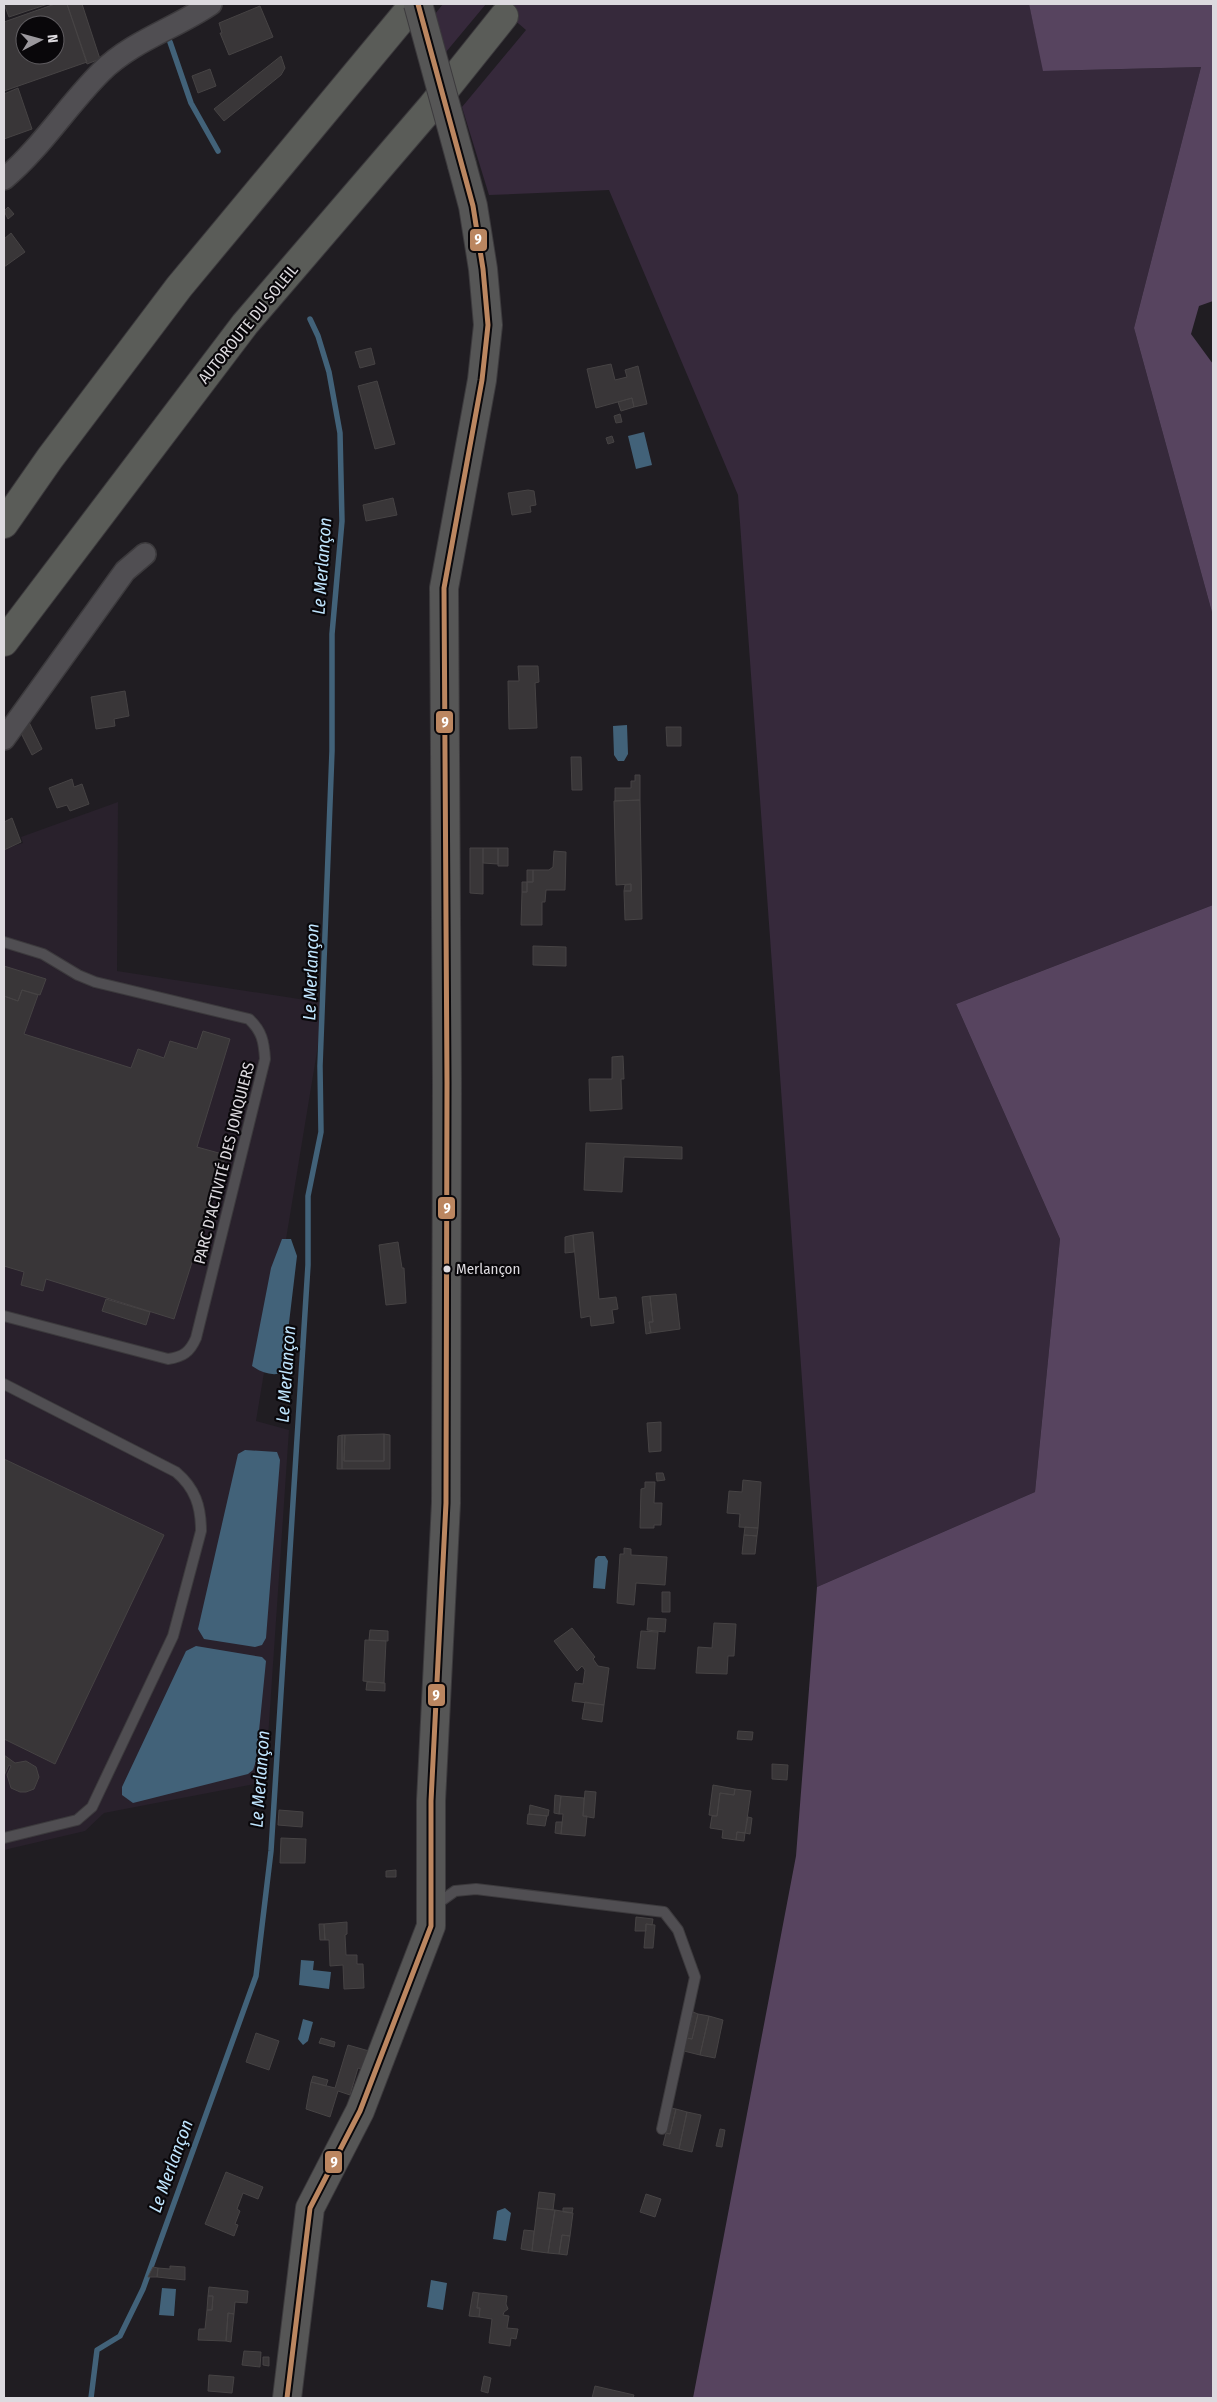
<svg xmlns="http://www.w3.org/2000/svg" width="1217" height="2402" viewBox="0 0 1217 2402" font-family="'Fira Sans Condensed',sans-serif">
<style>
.built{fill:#29212c}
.green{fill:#36293b}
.forest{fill:#57445f}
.water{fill:#426279}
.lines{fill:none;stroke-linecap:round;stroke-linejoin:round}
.stream{stroke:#426279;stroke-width:5.5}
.building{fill:#393638;stroke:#464344;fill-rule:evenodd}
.lane-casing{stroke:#3c3a3d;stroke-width:12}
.street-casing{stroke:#3c3a3d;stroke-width:24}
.secondary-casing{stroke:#3c3a3d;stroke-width:30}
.highway-casing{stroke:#3c3a3d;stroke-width:30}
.lane{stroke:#504e52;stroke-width:10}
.street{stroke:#504e52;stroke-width:21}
.secondary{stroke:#565656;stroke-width:28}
.highway{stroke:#5a5c58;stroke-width:28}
.secondary-bridge-casing{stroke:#3c3a3d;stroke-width:30;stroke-linecap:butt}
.secondary-bridge{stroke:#565656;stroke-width:28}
.bus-1-casing{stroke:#09070a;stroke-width:9}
.bus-1{stroke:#bb8660;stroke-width:5}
.bus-dot{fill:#dddadf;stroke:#09070a;stroke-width:2}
.labels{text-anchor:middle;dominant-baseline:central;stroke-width:4.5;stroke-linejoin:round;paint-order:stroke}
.bus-label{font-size:15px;fill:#dddadf;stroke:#09070a;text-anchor:start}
.street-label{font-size:16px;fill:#dddadf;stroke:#09070a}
.water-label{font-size:18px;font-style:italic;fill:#c0e5fe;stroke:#09070a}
.line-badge{stroke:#09070a;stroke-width:2}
.badge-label{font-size:14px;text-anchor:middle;font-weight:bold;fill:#fff}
</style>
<rect width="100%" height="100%" fill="#201d22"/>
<path class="built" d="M118 802 117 971 325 1003 256 1421 289 1430 265 1782 104 1813 85 1831 4 1850V849L23 843 21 837Z"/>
<path class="green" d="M443 4H486L446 52 435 14Z
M496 4H1029L1044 71 1201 67 1134 328 1213 616V905L956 1004 1060 1239 1035 1492 817 1587 738 495 609 190 489 195 462 107 526 30Z"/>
<path class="forest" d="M1029 4H1213V301L1199 306 1191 334 1213 364V616L1134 328 1201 67 1043 71Z
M1213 905V2398H693L796 1856 817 1587 1035 1492 1060 1239 956 1004Z"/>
<path class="water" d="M644 432 652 465 636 469 628 436Z
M627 725 628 754 624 761H618L614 755 613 726Z
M282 1239H291L297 1256 283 1373C271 1376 262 1373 252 1366L271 1268Z
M245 1450 277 1452 280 1460 266 1638 262 1645 255 1647 204 1639 198 1629 238 1454Z
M598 1556H605L608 1561 605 1589 593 1588 595 1559Z
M196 1646 262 1657 266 1661 256 1761 253 1770 248 1774 133 1803 122 1795V1787L186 1651Z
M301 1960 314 1961 313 1970 331 1972 329 1989 299 1985Z
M303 2019 313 2022 308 2041 303 2045 298 2039Z
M505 2208 511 2213 506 2241 493 2239 497 2211Z
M431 2280 447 2283 443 2310 427 2307Z
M162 2288 176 2289 174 2316 159 2315Z"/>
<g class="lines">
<path class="stream" d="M170 42 191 103 218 151
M91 2398 97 2350 120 2336 143 2289 256 1976 271 1851 308 1265V1196L321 1132 320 1066 332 751V634L342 521 340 433 329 372 318 336 310 319"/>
</g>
<path class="building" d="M4 4H48L9 17Z
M55 4H67L87 62 4 91V22ZM25 25H55V55H25Z
M67 4H82L100 59 87 64Z
M260 6 273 37 229 55 220 33H222L219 23Z
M281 56 285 68 281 75 224 121 214 109Z
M210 69 216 86 198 93 192 76Z
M18 88 32 129 4 139V94Z
M8 207 14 214 8 219 4 211Z
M11 233 25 252 4 267V239Z
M371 348 375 364 360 368 355 352Z
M611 364 615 380 627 377 625 370 638 366 647 404 634 407 632 398 596 408 587 369Z
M377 381 395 444 375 449 358 386Z
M632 398 634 407 621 411 618 402Z
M620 414 622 422 616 423 614 416Z
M612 436 614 442 608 444 606 438Z
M528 490 534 491 536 505 530 506 531 512 512 515 508 493Z
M393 498 397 515 366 521 363 505Z
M518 666H538L539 682 535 683 537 728 509 729 508 681H519Z
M125 691 129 716 114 719 115 726 96 729 91 697Z
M26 716 42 749 32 755 18 727Z
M666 727H681V746H667Z
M571 757H581L582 790H572Z
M635 775H640V800L615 801V788H631V781H635Z
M72 779 74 787 82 784 89 804 70 811 67 805 57 808 49 788Z
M640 800 642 919 625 920 624 891H631V884L616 885 614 801Z
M12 818 21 842 4 850V822Z
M470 848H483V894L470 893Z
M483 848H498V864L483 863Z
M498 848H508V866H498Z
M554 851 566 852 565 890H546L545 902H542V925H521L522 892H527V882H533V870H549L553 867Z
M527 870H533V882H527Z
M522 882H527V892H522Z
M631 884V891H624L625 885Z
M533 946 566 947V966L533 965Z
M4 966 46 979 40 995 22 990 18 1001 4 996Z
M22 990 38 995 24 1034 131 1068 138 1049 164 1058 170 1041 197 1049 203 1031 230 1039 197 1147 226 1155 174 1319 46 1279 43 1291 21 1285 24 1272 4 1266V996L18 1001Z
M623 1056 624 1079H621L622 1109 590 1111 589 1079H612V1057Z
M586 1143 682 1147V1159L624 1157 622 1192 584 1190Z
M593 1232 599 1299 616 1297 618 1309 612 1310 614 1323 591 1326 590 1316 581 1318 573 1235Z
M573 1235 574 1252 565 1253V1237Z
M398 1242 402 1268H404L406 1303 386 1305 379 1245Z
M676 1294 680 1329 651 1333 649 1322H653L650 1296Z
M650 1296 653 1322H649L651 1333 646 1334 642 1297Z
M106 1299 150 1312 146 1325 102 1311Z
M661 1422V1451L649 1452 647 1423Z
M384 1434V1461H344L345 1435Z
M384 1434 390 1435V1469H342V1435H345L344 1461H384Z
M342 1435V1469H337L338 1436Z
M4 1459 164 1535 55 1764 4 1739Z
M656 1473H663L665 1480 657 1481Z
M743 1480 761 1482 758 1528 739 1527 740 1514 727 1513 729 1491 742 1492Z
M645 1482H655L654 1503H662L661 1525H654V1528H640L641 1489 645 1488Z
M745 1527 758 1528 757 1536 744 1535Z
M744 1535 757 1536 755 1554H742Z
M624 1548 631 1549V1555L667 1557 665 1585 636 1583 634 1605 617 1603 620 1554H624Z
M662 1592H670V1612H662Z
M648 1618 666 1619 665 1632 647 1630Z
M714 1623 736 1624 734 1656H728L727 1674 696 1673 698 1647 712 1648Z
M572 1628 595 1657 593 1659 598 1666 609 1668 604 1705 572 1701 575 1683 583 1684 585 1670 582 1666 577 1671 554 1641Z
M370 1630 388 1631V1641L369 1640Z
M641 1631 658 1632 655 1669 637 1668Z
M365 1640 386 1641 384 1683 363 1681Z
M367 1682 385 1683V1691L366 1690Z
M585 1702 604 1705 602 1722 582 1719Z
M738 1731 753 1732 752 1740 737 1739Z
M4 1755 15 1763 26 1761 36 1767 39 1777 34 1789 26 1792H20L11 1788 7 1775 11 1766 9 1765 4 1776Z
M772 1764 788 1765 787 1780 772 1779Z
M713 1785 735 1789 734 1795 720 1793 717 1816 709 1815Z
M735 1789 751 1791 745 1833 737 1832 736 1840 722 1838 723 1830 710 1828 712 1816H717L720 1793 734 1795Z
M585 1791 596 1792 594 1818 583 1816Z
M555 1795 561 1796 559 1814 554 1813Z
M561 1796 584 1798 583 1816H587L585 1836 561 1834 563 1814H559Z
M530 1805 549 1810 548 1816 529 1814Z
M279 1810 303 1812 302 1827 278 1825Z
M528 1814 547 1816 545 1826 527 1824Z
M748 1817 752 1818 750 1834 745 1833Z
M556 1822H562L561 1834 555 1833Z
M737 1832 745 1833 744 1841 736 1840Z
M281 1838 306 1839 305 1863H280Z
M396 1870V1877H386V1871Z
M636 1917 653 1919 652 1925 646 1924V1931H635Z
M347 1922V1934L345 1935 346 1955H357V1964H363L364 1988 344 1989 343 1965 330 1966 329 1940H325L324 1924Z
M319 1924H324L325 1940H320Z
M646 1924 655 1925 653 1948H644Z
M693 2012 698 2014 692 2039 687 2038Z
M698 2014 709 2016 700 2055 684 2051 687 2038 692 2039Z
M709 2016 723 2020 715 2058 700 2055Z
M256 2033 279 2041 269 2070 246 2062Z
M321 2038 335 2042 334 2047 319 2043Z
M348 2045 369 2051 363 2070 358 2068 350 2095 338 2091 330 2117 306 2109 311 2082 335 2088Z
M313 2076 328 2080 326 2086 311 2082Z
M671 2108 676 2109 670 2134 666 2133Z
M676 2109 687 2112 679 2149 663 2145 666 2133 670 2134Z
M687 2112 701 2115 692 2152 679 2149Z
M720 2129 725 2130 722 2147 716 2146Z
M226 2172 263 2187 258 2199 243 2193 237 2209 240 2211 235 2224 238 2225 234 2236 205 2224Z
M539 2192 555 2194 553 2210 537 2208Z
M646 2194 661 2199 655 2217 640 2212Z
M537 2208 555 2210 548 2253 532 2251Z
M563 2208H573L572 2213 563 2212Z
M555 2210 573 2213 570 2236 562 2235 559 2254 548 2253Z
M524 2230 534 2231 532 2251 521 2249Z
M562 2235 570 2236 567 2255 559 2254Z
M170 2266 185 2267V2280L157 2277 158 2268 170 2269Z
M153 2267 158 2268 157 2277H148Z
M209 2287 248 2291 247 2303 235 2302 234 2314 228 2313 226 2341 198 2340 199 2329H205L207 2310H212L213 2296H208Z
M473 2292 479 2293 477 2308H480L479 2317 469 2316Z
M479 2293 507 2296 506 2304 508 2309 504 2312 503 2315 509 2316 507 2328 518 2329 516 2339 511 2338 510 2346 489 2343 492 2319 479 2317 480 2308H477Z
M208 2296H213L212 2310H207Z
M228 2313 234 2314 231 2342 226 2341Z
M244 2351 261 2352 260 2367 242 2365Z
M263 2357H269V2366L263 2365Z
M209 2375 234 2377 232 2393 208 2391Z
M484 2376 491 2378 488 2393 481 2391Z
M595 2386 634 2395 633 2398H592Z"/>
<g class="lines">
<g class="lane-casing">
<path id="lane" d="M4 942 43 954 78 975 95 982 249 1019C262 1031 264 1042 265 1059L196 1338C190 1352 183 1357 168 1359L4 1316
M4 1384 176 1472C195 1488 201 1506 201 1531L173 1636 92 1807 77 1820 4 1838
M434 1906 455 1891 476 1889 664 1912 678 1930 695 1977 662 2129"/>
</g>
<g class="street-casing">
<path id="street" d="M4 179C41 148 67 106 101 72 132 41 176 28 211 4
M4 739 125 571 145 554"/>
</g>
<g class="secondary-casing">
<path id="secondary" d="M287 2398 310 2208 360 2111 431 1926V1801L446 1503 447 1082 444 588 482 380 488 325 483 269 473 206 462 165"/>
</g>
<g class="highway-casing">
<path id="highway" d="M4 524 50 458 179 287 414 4
M4 642 245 324 432 106 504 16"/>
</g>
<use href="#lane" class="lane"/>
<use href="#street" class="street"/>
<use href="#secondary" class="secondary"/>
<use href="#highway" class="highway"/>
<g class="secondary-bridge-casing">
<path id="secondary-bridge" d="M418 4 462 165"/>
</g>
<use href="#secondary-bridge" class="secondary-bridge"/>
<g class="bus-1-casing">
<path id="bus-1" d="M287 2398 310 2208 360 2111 431 1926V1801L446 1503 447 1082 444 588 482 380 488 325 483 269 473 206 418 4"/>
</g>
<use href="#bus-1" class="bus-1"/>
</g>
<circle class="bus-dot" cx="447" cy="1269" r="4.5"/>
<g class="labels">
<g class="bus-label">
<text x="456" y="1269">Merlançon</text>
</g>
<g class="street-label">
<text transform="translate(248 324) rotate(-51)">AUTOROUTE DU SOLEIL</text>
<text transform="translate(224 1163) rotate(-76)">PARC D'ACTIVITÉ DES JONQUIERS</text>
</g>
<g class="water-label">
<text transform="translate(322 566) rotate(-86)">Le Merlançon</text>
<text transform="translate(311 972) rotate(-88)">Le Merlançon</text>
<text transform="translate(286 1374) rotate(-86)">Le Merlançon</text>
<text transform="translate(260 1779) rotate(-86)">Le Merlançon</text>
<text transform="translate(171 2166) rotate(-70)">Le Merlançon</text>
</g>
</g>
<g class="line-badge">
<rect x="469" y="228" width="19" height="24" rx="5" fill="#bb8660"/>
<rect x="435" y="710" width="19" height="24" rx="5" fill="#bb8660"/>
<rect x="437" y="1196" width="19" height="24" rx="5" fill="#bb8660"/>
<rect x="427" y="1683" width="19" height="24" rx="5" fill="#bb8660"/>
<rect x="324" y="2150" width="19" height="24" rx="5" fill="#bb8660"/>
</g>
<g class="badge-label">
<text x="478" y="244">9</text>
<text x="445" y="727">9</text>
<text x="447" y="1213">9</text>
<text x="436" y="1700">9</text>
<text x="334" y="2167">9</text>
</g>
<rect width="1217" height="2402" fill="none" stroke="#dddadf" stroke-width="10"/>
<g transform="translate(40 40) rotate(84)"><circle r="24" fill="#09070a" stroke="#5e5b5f"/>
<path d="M0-4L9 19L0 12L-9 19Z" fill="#9b989d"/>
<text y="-8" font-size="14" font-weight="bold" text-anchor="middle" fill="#dddadf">N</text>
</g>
</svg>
